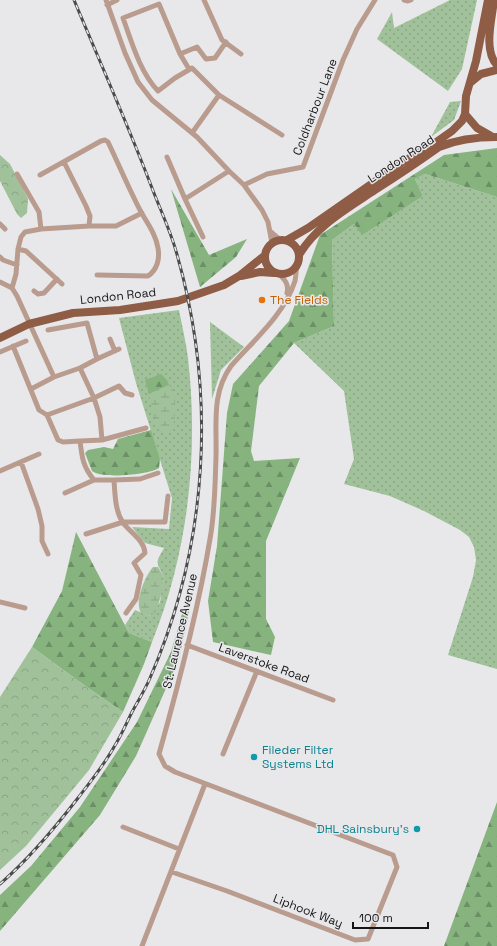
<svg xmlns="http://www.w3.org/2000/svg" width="497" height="946" viewBox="0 0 497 946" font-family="'Space Grotesk',sans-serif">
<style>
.grass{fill:url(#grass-dots)}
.forest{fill:url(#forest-firs)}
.wetland{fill:url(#wetland-marsh)}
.park{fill:url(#park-crowns)}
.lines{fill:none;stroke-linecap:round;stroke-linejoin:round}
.street{stroke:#ba9c8f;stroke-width:5}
.primary{stroke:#8f5c46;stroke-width:8}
.rail-casing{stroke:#4b4b4c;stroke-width:3}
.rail{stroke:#e8e8eb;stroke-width:1.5;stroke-dasharray:4.5;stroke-linecap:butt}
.food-dot{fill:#e8710a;stroke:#e8e8eb;stroke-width:1.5}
.culture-dot{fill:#0f9aa8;stroke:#e8e8eb;stroke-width:1.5}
.labels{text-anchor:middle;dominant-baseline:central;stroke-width:3;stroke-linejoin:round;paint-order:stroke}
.street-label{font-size:12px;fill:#151516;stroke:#e8e8eb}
.food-label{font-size:12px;fill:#c56008;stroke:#e8e8eb;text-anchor:start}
.culture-label{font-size:12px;fill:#0d838f;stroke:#e8e8eb;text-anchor:start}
</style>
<defs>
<pattern id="grass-dots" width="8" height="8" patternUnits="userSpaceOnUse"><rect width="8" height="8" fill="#a0c19a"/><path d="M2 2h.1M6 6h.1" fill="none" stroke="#89a584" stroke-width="1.8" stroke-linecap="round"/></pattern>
<pattern id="forest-firs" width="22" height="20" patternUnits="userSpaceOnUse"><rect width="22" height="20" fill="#86b37e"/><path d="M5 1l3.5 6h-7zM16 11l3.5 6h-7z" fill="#6c9066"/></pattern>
<pattern id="wetland-marsh" width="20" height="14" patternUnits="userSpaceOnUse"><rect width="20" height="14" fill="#a0c19a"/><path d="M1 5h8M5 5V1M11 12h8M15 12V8" fill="none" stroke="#89a584"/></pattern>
<pattern id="park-crowns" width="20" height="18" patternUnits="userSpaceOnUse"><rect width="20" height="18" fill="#a0c19a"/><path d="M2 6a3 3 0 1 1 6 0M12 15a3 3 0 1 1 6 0" fill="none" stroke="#89a584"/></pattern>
</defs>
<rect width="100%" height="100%" fill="#e8e8eb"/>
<path class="grass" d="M450 0H477L462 69 448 91 377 39 392 12 394 28Z
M461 101 454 120 431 137 450 102Z
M425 174 497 197V669L448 655 473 577 476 560 474 547 469 537 460 530 424 511 390 496 344 484 354 459 344 391 294 343 334 326 332 240 354 224 362 234 423 196 415 179Z
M179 310C182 326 186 342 188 358 199 454 188 553 152 642L129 633 125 625 135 610 150 616 160 602 164 577C156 561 155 564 164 548L145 543 132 527 169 529 172 498 136 383 119 318Z
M210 322 244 347 221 370 212 399Z"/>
<path class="forest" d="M497 148V197L425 174 415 179 423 196 362 235 354 224 332 240 334 326 294 343 259 386 251 451 254 461 300 458 266 541V619L275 637 271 655 213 642 208 601 217 546 227 413 233 384 289 321 320 235 444 155Z
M171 189 209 255 247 239 236 257 200 287Z
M161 374 167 380 169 385 149 394 145 380Z
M151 430 160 459 159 468C149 475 101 479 92 471L85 453 88 450 104 447 113 449 118 439Z
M76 532 129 633 152 642 144 664 123 712 88 688 32 647 62 591Z
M186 600 191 602 179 659 136 756 100 815 0 931V895L31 866 80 807 137 722 171 652Z
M497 802V946H444Z"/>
<path class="wetland" d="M169 385C169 386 173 389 173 390 176 396 176 418 173 425 172 430 168 432 164 433L160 432 157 426 149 394Z
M153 567H158L164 577 162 592 156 612 150 616 141 613C134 602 145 576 153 567Z"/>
<path class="park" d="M0 155 10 164 24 191 28 199 27 213 21 218 17 214 0 181Z
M32 647 88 688 123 712 89 770 26 846 0 870V697Z"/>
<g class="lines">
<path class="street" d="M106 0 125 53 138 82 152 100 197 137 229 171 244 185 262 210 268 222 272 243
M204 0 222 40 241 54
M404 0 408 1 411 0
M107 5 117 0
M226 42 215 58 206 59 197 47 180 54 159 4 123 18C132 43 140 72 158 91L175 78 192 68 219 95 282 135
M180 54 189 69
M192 133 219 95
M167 157 185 199 203 237
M64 162 86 206 90 216 89 226
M17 174 39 212 41 229
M40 175 101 141 105 140 108 142C119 165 129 189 141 212 148 224 156 235 158 248 160 259 157 270 148 276L97 275
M244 185 267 174 303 167 343 60 357 29 375 0
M185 199 229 171
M0 224 5 229
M271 232 279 239
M18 249 21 237 25 232 41 229 89 226H116L142 213
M0 257 3 260 17 265
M279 274C285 280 289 284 287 293
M0 282 12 288 17 296 54 377 80 368 94 398 100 417 102 440 80 441C82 458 83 467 94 480H114C115 494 115 511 123 523 131 533 144 540 145 553L134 563 141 575 136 599 126 613
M12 288 16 274 18 249 26 251 62 284
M34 291 38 294 44 293 57 279
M48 330 87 323 97 359 80 368
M110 339 115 351
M13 346 39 410 47 415 58 440 63 442 80 441
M0 352 26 341
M97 359 119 349
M31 389 54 377
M47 415 94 398 119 386 125 393 132 395
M102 440 146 428
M21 462 38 509 42 526V541L48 554
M0 471 39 454
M114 480 140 479 158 473
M65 493 94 480
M86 534 123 522H165L168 496
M0 602 25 608
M187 645 333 700
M223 754 257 671
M123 827 179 849
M172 872 227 891 355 940 368 939 397 867 393 855 175 772 165 766 159 754C179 683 198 611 210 539 215 512 215 484 216 457 217 424 211 394 231 366 254 340 284 315 295 281 296 276 296 270 297 265
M142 946 205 784"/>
<path class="primary" d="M494 0C492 19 483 50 497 65
M470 83 481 74 497 70
M465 114 477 128 491 136
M265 257a17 17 0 1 1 34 0a17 17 0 1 1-34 0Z
M287 240 308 228 403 162 435 143 452 131 462 121 465 114 466 96 476 61 488 0
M299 255C316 226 348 208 375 190 397 176 418 162 439 147 458 139 476 137 497 137
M241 276 260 272 274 273
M0 338 29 324 73 313 120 310 178 301 224 285 239 276 264 256"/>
<g class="rail-casing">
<path id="rail" d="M0 884C30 858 54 829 78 798 91 781 104 765 114 747 121 736 126 724 132 712 138 701 145 690 150 678 209 543 217 392 176 251 170 230 160 209 152 188 128 125 100 62 74 0"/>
</g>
<use href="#rail" class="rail"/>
</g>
<circle class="food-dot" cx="262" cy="300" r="4"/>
<g class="culture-dot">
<circle cx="254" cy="757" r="4"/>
<circle cx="417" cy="829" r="4"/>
</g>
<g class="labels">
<g class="street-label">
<text transform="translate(315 107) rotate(-69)">Coldharbour Lane</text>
<text transform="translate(401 159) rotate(-33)">London Road</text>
<text transform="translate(118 296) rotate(-6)">London Road</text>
<text transform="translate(180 631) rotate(-77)">St. Laurence Avenue</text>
<text transform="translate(264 663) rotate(20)">Laverstoke Road</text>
<text transform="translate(308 911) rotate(21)">Liphook Way</text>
</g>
<g class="food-label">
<text x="270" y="300">The Fields</text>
</g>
<g class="culture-label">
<text x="262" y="750">Fileder Filter<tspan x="262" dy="14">Systems Ltd</tspan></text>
<text x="409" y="829" text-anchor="end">DHL Sainsbury's</text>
</g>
</g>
<path d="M353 922v6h75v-6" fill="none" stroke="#151516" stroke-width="2"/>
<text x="359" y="922" font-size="12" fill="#151516" stroke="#e8e8eb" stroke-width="3" paint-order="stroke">100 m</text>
</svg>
